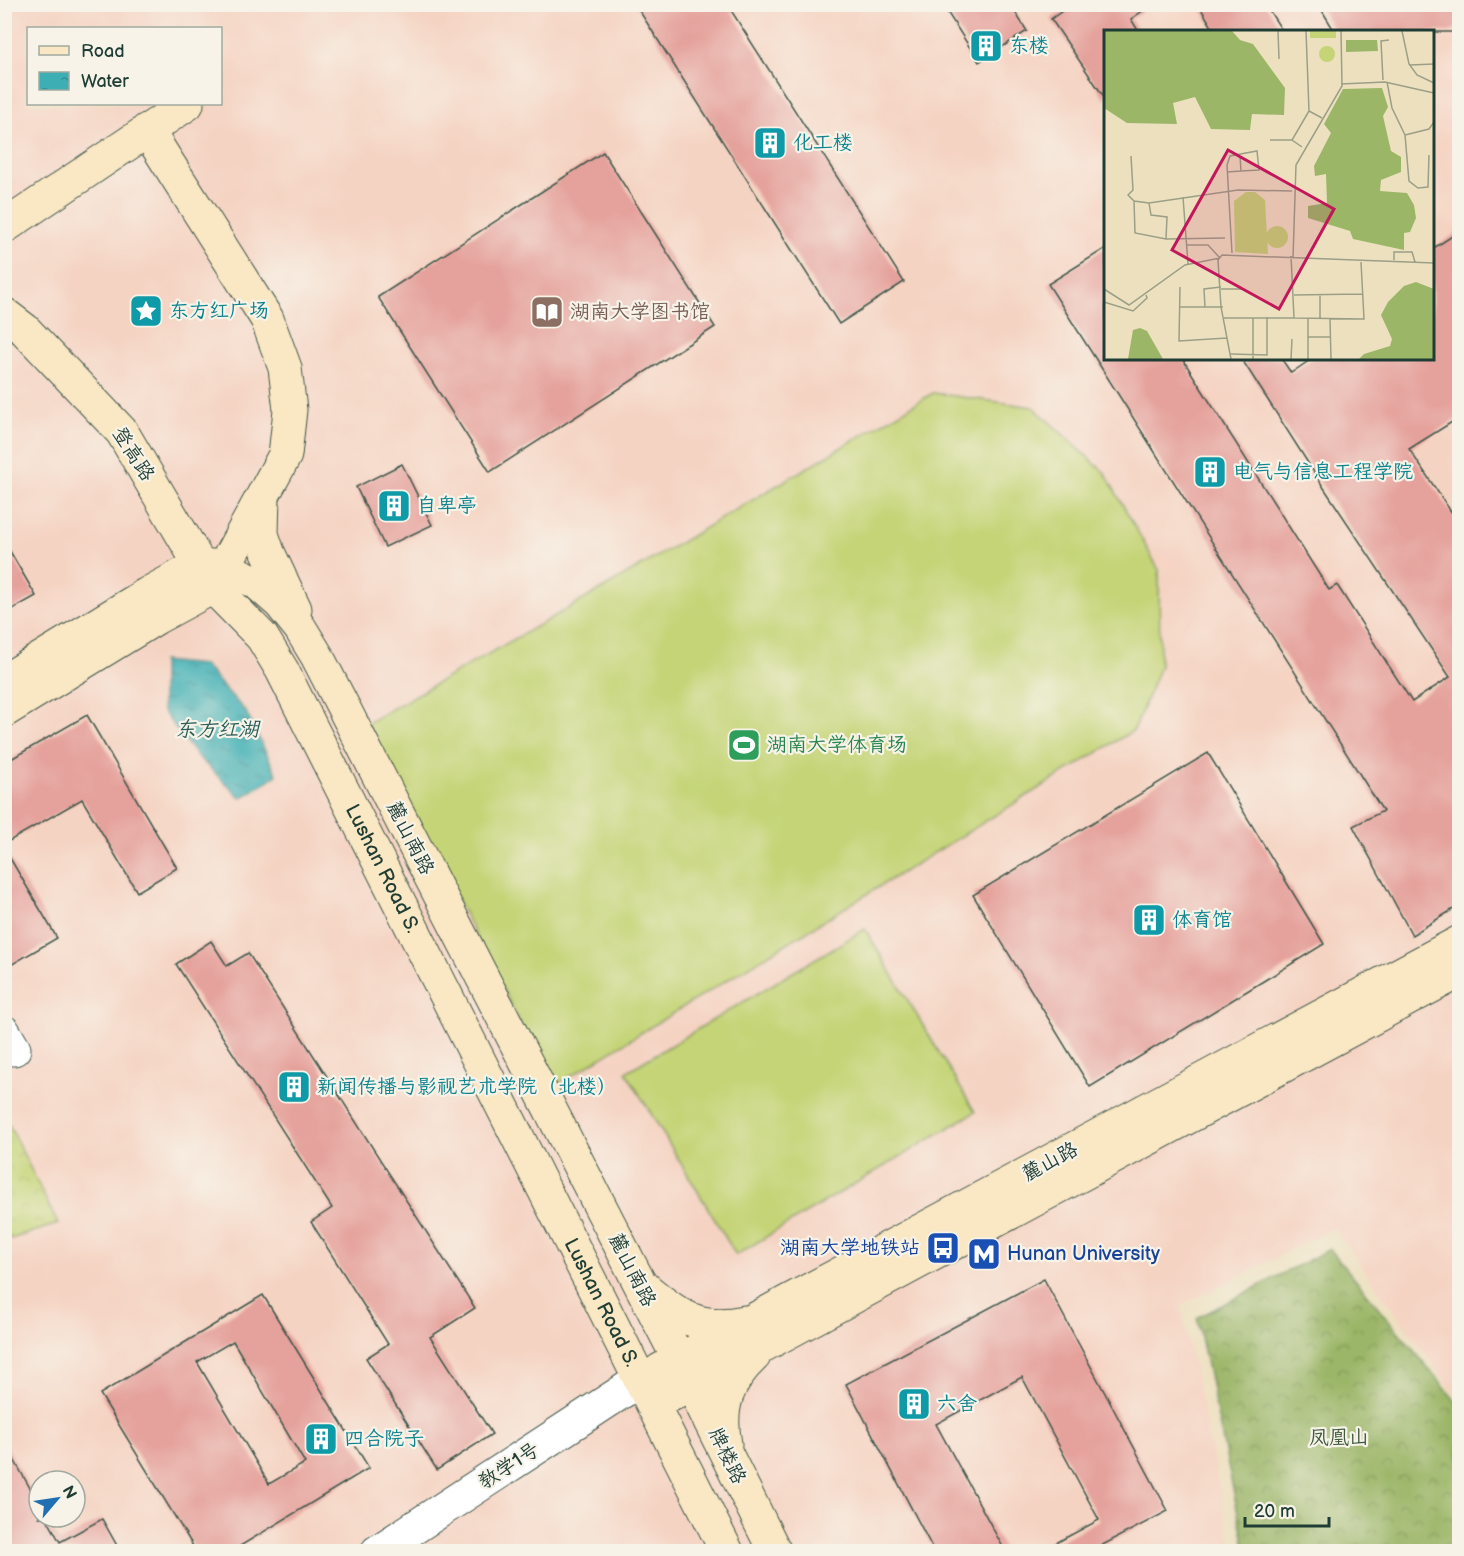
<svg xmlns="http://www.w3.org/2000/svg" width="1464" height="1556" viewBox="0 0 1464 1556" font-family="'Balsamiq Sans','LXGW WenKai TC',sans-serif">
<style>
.built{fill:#f5d3c2;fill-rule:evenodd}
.forest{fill:url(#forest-crowns);stroke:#5d7a4e;stroke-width:1.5}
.park{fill:url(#park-crowns);stroke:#728855;stroke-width:1.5}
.garden{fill:#c4d476;stroke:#728855;stroke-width:1.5}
.water{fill:url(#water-ripples);stroke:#2e7674;stroke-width:1.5}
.building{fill:#e5a19b;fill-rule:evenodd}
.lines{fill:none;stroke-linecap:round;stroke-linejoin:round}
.street-casing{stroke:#3e5549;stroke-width:35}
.secondary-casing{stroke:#3e5549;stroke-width:35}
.street{stroke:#fff;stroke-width:33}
.secondary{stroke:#fae7c3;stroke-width:33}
.labels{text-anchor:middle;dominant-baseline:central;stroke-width:4.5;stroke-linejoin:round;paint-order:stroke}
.culture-label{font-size:20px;fill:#0d838f;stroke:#f7f3e8;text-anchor:start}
.education-label{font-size:20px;fill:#785e54;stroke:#f7f3e8;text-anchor:start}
.street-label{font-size:20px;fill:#1f3d34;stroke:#f7f3e8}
.leisure-label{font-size:20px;fill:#27864d;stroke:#f7f3e8;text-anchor:start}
.transit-label{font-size:20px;fill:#164399;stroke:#f7f3e8;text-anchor:end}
.park-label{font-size:20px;fill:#405b41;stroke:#f7f3e8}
.water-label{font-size:21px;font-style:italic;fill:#285f5a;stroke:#f7f3e8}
.inset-road{fill:none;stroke:#9b9f87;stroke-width:1.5}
.view{fill:#c2185b;fill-opacity:0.15;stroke:#c2185b;stroke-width:3}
.inset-edge{fill:none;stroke:#1f3d34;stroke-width:3}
</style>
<defs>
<pattern id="forest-crowns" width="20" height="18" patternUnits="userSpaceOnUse" patternTransform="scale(1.5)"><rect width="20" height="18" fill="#9bb667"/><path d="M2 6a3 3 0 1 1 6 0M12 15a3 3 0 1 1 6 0" fill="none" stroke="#7e9556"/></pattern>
<pattern id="park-crowns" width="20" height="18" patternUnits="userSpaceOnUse" patternTransform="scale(1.5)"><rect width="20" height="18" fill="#c4d476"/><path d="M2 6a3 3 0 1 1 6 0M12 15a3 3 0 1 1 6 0" fill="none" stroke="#a8b767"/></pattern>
<pattern id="water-ripples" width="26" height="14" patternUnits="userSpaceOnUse" patternTransform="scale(1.5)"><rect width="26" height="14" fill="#3caeb4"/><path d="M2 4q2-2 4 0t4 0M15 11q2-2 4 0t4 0" fill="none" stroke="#328f93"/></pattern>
</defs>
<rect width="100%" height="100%" fill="#f7f3e8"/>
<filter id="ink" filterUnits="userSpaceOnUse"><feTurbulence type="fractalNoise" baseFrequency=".0167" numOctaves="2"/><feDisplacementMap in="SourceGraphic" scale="12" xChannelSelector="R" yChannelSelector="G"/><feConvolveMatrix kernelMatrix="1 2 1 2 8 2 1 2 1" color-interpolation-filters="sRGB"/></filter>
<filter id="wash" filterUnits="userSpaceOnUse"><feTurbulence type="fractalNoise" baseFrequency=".008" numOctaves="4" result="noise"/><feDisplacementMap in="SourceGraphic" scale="24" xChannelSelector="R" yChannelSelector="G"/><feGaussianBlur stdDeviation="1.35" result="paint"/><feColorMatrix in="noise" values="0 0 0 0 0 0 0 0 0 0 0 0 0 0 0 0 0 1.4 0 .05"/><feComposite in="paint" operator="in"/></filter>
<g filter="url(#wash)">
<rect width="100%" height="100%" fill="#ede0bf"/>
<path class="built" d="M5 5H1459V1401L1334 1228 1181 1306 1233 1551 5 1552ZM28 28H220V104H28ZM1106 32H1432V358H1106ZM39 1481H75V1517H39Z"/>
<path class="forest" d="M1330 1249 1459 1405V1551H1246L1197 1318Z"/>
<path class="park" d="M5 1117 58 1224 11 1239 5 1232Z"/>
<path class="garden" d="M933 393 1033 407 1105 473 1159 570 1160 666 1134 730 553 1087 367 723 597 592Z
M865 929 975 1112 736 1255 626 1072Z"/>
<path class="water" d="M162 661 204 665 246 712 277 775 241 798 196 755 162 710Z"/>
<g id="blocks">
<path class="building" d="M635 4H727L904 282 839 324Z
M942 4H1010L1027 31 979 62Z
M1072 4H1153L1131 19 1139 32H1106V100L1051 19Z
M1198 4H1265L1283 32H1215Z
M1318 4H1460V26L1451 32H1335Z
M603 152 715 327 490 472 378 297Z
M1460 231V417L1409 449 1460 525V905L1412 935 1353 826 1383 811 1048 284 1106 248V358H1182L1329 590 1337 585 1412 702 1450 677 1324 488 1241 358H1281L1291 373 1313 358H1432V249Z
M402 464 432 525 385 547 356 487Z
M4 541 36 596 4 614Z
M87 715 177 868 137 892 82 799 4 844V763Z
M1208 753 1324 944 1090 1087 973 895Z
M4 848 57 938 4 969Z
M211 941 227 966 248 953 475 1308 430 1337 492 1434 437 1470 366 1358 388 1344 311 1222 332 1208 176 964Z
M1044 1279 1168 1511 1091 1551H1041L1099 1520 1022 1377 936 1424 1005 1551H934L846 1384Z
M263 1295 369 1468 232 1551H196L100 1394ZM233 1341 305 1463 269 1484 197 1362Z
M4 1442 39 1504V1517H46L60 1542 102 1519 120 1551H4Z"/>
</g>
</g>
<g filter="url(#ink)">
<use href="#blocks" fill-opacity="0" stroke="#3e5549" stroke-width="1.5"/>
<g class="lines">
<g class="street-casing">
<path id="street" d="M4 1032 14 1049
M377 1552 640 1380"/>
</g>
<g class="secondary-casing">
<g id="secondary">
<path d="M147 130 267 319 285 368 290 410 285 455 213 587"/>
<path d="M4 227 187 104"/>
<path id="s1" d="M4 314 25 330 122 432 213 587 262 637 282 670 727 1552"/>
<path d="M263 496 262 534 268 552 295 609"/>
<path d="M4 681 147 594 200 565 223 567 256 582 280 603 300 628 317 656 691 1383 775 1552"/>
<path d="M4 711 156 618 213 587"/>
<path d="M645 1288C678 1316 700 1332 744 1322"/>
<path d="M660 1370 1460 942"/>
<path d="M673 1394 1460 971"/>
<path d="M725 1444C718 1408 727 1381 754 1356"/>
</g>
</g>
<use href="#street" class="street"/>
<use href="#secondary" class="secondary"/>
</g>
</g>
<defs>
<g id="building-square" transform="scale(1.725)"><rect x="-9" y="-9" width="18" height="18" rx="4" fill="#0f9aa8" stroke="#f7f3e8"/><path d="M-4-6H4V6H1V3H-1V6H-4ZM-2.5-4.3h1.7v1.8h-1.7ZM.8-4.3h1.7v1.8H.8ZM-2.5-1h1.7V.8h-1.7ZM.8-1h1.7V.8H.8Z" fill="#fff"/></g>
<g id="sight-square" transform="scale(1.725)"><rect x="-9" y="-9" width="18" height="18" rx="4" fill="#0f9aa8" stroke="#f7f3e8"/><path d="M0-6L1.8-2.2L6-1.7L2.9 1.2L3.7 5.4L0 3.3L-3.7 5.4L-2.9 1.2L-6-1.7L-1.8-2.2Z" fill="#fff"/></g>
<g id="library-square" transform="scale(1.725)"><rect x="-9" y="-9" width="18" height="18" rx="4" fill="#8d6e63" stroke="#f7f3e8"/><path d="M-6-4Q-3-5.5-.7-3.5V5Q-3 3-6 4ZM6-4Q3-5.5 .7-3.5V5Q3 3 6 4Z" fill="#fff"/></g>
<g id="stadium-square" transform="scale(1.725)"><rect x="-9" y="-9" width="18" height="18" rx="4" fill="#2e9e5b" stroke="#f7f3e8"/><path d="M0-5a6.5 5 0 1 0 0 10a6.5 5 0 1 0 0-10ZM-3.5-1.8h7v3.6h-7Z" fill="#fff"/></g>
<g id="bus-square" transform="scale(1.725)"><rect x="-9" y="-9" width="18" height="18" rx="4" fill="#1a4fb4" stroke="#f7f3e8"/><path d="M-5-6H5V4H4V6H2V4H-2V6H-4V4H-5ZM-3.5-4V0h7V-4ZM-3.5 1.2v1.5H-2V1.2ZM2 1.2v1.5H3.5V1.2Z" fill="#fff"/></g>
<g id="metro-square" transform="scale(1.725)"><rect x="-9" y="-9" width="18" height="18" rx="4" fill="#1a4fb4" stroke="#f7f3e8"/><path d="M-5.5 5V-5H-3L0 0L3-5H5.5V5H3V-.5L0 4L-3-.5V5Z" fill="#fff"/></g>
</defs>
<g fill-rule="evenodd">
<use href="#building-square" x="986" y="46"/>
<use href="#building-square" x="770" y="143"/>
<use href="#sight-square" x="146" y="311"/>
<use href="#library-square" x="547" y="312"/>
<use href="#building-square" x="1210" y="472"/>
<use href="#building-square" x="394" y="506"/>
<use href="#stadium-square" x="744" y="745"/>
<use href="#building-square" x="1149" y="920"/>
<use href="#building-square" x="294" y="1087"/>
<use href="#bus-square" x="943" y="1248"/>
<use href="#metro-square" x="984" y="1254"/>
<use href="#building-square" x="914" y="1404"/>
<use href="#building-square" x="321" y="1439"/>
</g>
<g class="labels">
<g class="culture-label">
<text x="1009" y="46">东楼</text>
<text x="793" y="143">化工楼</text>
<text x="169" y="311">东方红广场</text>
<text x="1233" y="472">电气与信息工程学院</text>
<text x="417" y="506">自卑亭</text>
<text x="1172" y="920">体育馆</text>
<text x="317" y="1087">新闻传播与影视艺术学院（北楼）</text>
<text x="937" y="1404">六舍</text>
<text x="344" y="1439">四合院子</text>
</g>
<g class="education-label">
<text x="570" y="312">湖南大学图书馆</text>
</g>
<g class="street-label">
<text transform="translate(133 454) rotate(57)">登高路</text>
<text transform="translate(410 838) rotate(63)">麓山南路</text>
<text stroke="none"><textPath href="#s1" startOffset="678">Lushan Road S.</textPath></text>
<text transform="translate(1050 1162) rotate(-28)">麓山路</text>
<text transform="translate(632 1270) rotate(63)">麓山南路</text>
<text stroke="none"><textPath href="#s1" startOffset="1164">Lushan Road S.</textPath></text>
<text transform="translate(727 1456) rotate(64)">牌楼路</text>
<text transform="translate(509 1466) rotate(-33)">教学1号</text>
</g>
<g class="leisure-label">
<text x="767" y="745">湖南大学体育场</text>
</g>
<g class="transit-label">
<text x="920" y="1248">湖南大学地铁站</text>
<text x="1007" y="1254" text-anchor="start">Hunan University</text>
</g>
<g class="park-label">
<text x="1339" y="1438">凤凰山</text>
</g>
<g class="water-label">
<text x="217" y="729">东方红湖</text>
</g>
</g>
<g transform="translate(1104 30)">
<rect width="330" height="330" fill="#ede0bf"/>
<path d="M0 1H128L136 10 149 14 181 58 180 85 148 84 146 100 107 99 91 67 69 73 73 94 23 93 0 78ZM242 10H273L274 21 242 22ZM278 58 284 77 279 86 287 121 297 127V142L277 150 276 161 303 163 310 175 312 188 306 202 300 203V220L249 209 246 201 204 188V176L223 173 222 144 211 146 210 136 227 103 220 94 239 59ZM312 252 330 259V329H255L260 324 286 316 288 309 277 285 284 272 300 256ZM36 298 43 301 59 329H24L29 300Z" fill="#9bb667"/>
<path d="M206 1H232V8H206ZM215 24a8 8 0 1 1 16 0a8 8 0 1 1-16 0ZM142 162H151L161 170 164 224 131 222 130 171ZM162 207a11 11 0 1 1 22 0a11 11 0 1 1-22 0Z" fill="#c4d476"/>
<path class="inset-road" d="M174 1 175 29M202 1 205 81 218 88M298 1 305 34 313 45 330 53M306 35 330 34M279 50 277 11 285 10M283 52 288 78 301 105 305 151 314 158 324 157 325 125M237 54 281 52 330 63M301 105 325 99 330 92M166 110H188M198 117 188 110 205 81M27 126 29 160 24 165 30 171 45 173 134 160 188 161M123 142 137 141 136 126M79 167 84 234M30 171 31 203 62 209 121 208M45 173 47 185 63 187 62 209M82 215H104L116 228M128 223 123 135 126 126 153 121 155 140 137 141M189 228 192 135 238 56 237 1M290 230V222H308L311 232M76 257 75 311 123 308M0 259 25 275 81 235 116 228M117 259H140M190 265 258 264M216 265V289M0 272 29 281 43 268 42 265M75 277H119M101 277 100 259 117 257M120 288H190L187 226M149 288V329M190 288 260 289 257 232M226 289 227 329M204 307H227M127 324 163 325V287M127 329 117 277 114 230 118 225 330 233M187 329 188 309M204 329V288"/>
<path class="view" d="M124 120 230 179 175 279 68 220Z"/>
<rect width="330" height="330" class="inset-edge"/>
</g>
<rect width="1464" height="1556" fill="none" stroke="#f7f3e8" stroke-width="24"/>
<rect x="27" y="27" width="195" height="78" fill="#f7f3e8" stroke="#a1aaa0" stroke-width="1.5"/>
<rect x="39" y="46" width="30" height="9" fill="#fae7c3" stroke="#a1aaa0" stroke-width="1.5"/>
<text x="81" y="57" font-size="18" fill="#1f3d34">Road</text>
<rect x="39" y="72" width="30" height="18" fill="url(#water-ripples)" stroke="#a1aaa0" stroke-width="1.5"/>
<text x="81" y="87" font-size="18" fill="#1f3d34">Water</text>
<g transform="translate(57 1499) rotate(61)"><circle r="28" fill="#f7f3e8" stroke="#a1aaa0" stroke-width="1.5"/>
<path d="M0-4.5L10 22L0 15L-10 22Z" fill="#1f6fb2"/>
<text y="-9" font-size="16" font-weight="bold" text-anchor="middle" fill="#1f3d34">N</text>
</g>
<path d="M1245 1517v9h84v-9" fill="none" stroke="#1f3d34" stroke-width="3"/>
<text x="1254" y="1517" font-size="18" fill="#1f3d34" stroke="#f7f3e8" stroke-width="4.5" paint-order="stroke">20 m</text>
</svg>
